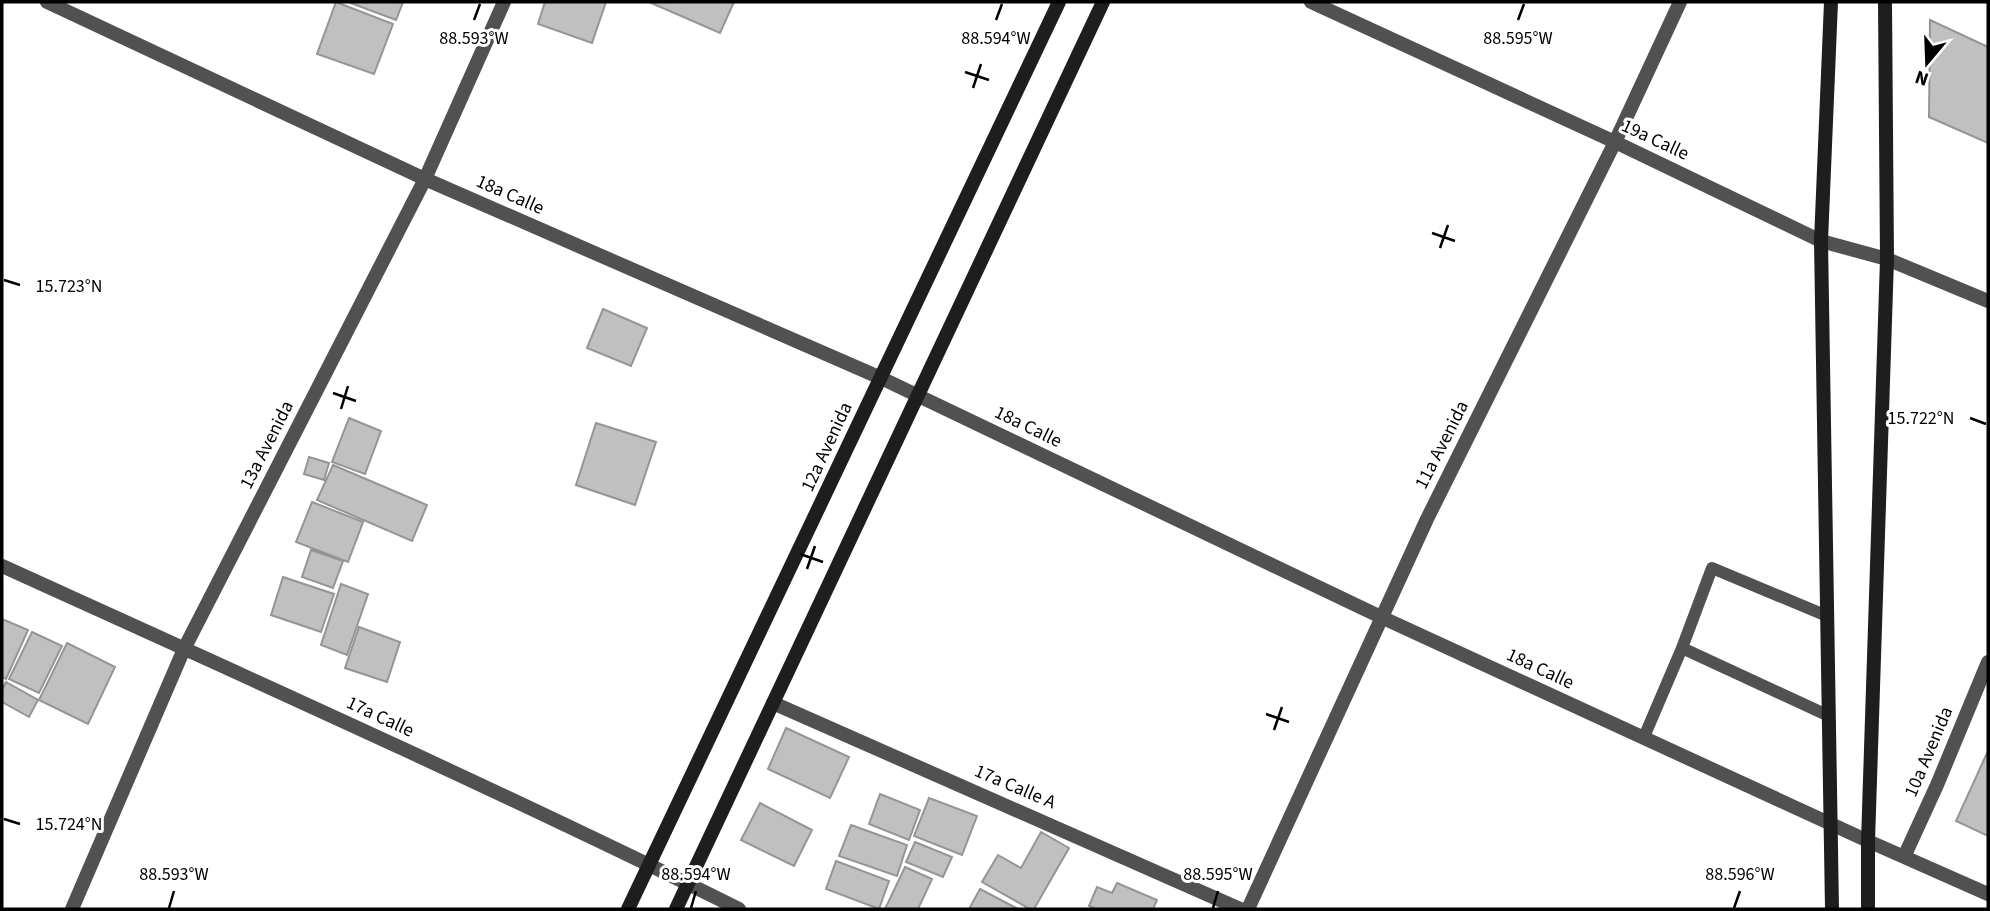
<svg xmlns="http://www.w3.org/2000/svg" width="1990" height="911" viewBox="0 0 1990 911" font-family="'Source Sans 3',sans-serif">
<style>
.building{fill:#c0c0c0;stroke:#959595;stroke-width:2}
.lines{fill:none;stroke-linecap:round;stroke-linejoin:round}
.service{stroke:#515151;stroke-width:12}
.minor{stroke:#515151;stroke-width:14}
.secondary{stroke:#1e1e1e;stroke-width:14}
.ticks{fill:none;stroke:#000;stroke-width:2.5}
.labels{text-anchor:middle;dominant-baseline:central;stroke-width:6;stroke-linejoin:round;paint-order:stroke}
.street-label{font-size:19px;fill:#000;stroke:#fff}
.ticks-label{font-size:18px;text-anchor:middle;fill:#000;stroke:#fff;stroke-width:6;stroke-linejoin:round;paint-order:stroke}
</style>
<rect width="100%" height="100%" fill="#fff"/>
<path class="building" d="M336 2 393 24 374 74 317 54Z
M348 2H403L396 20Z
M545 2H606L592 43 538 24Z
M649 2H734L720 33Z
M1930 20 1988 47V143L1929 117Z
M603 309 647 328 631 366 587 348Z
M349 418 381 431 365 474 332 462Z
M596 423 656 442 635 505 576 485Z
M309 457 329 463 324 480 304 474Z
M333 465 427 505 412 541 317 500Z
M312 502 363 522 348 562 296 542Z
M311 550 343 561 333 588 302 577Z
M283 577 334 594 321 632 271 615Z
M341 584 368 594 347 655 321 645Z
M2 619 28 630 6 679 2 677Z
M359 627 400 642 387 682 345 668Z
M32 632 62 646 39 693 9 679Z
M67 643 115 667 88 724 39 700Z
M6 682 38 700 29 717 2 702V690Z
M786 728 849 757 830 798 768 769Z
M1987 753H1988V836L1956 821Z
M880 794 920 810 909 840 869 824Z
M929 798 977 816 962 855 914 836Z
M760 803 812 830 794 866 741 840Z
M851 825 907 845 897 876 839 856Z
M1041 832 1069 848 1034 909H1030L982 882 998 855 1021 868Z
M915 842 952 857 943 877 906 862Z
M836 861 889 881 879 909 826 889Z
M905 867 932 879 918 909H885Z
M1117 883 1157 900 1153 909H1096L1089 906 1097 887 1112 893Z
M980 889 1018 909H969Z"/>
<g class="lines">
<path class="service" d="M1682 648 1829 716
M1644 737 1682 648 1712 568 1827 616"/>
<path class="minor" d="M47 2 425 179 881 378 1381 617 1868 841 1988 894
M1311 2 1615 142 1821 241 1887 259 1988 301
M2 566C249 678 496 789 739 909
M773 703 1240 909
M1904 857 1937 785 1988 662
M72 909 184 649 425 179 504 2
M1248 909 1427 519 1615 142 1680 2"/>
<path class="secondary" d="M1831 2 1821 241 1832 909
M628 909 1059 2
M676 909 1103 2
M1868 909V841L1887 259 1885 2"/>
</g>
<path class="ticks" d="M474 20 480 4M996 20 1002 4M1518 20 1524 4M965 72 989 80M973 88 981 64M1432 233 1455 241M1440 248 1448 225M4 280 20 285M333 393 356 401M341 409 348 386M1970 418 1986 424M800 554 823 562M807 569 815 546M1266 714 1289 722M1274 730 1282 707M4 819 20 824M169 908 174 891M691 908 696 891M1213 908 1218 891M1734 908 1740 891"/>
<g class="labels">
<g class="street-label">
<text transform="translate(1655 140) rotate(25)">19a Calle</text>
<text transform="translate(510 195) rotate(24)">18a Calle</text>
<text transform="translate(1028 427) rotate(26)">18a Calle</text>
<text transform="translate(267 445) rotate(-63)">13a Avenida</text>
<text transform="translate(1442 445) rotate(-63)">11a Avenida</text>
<text transform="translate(827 447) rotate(-65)">12a Avenida</text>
<text transform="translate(1540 669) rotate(25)">18a Calle</text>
<text transform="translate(380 717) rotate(25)">17a Calle</text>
<text transform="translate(1929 752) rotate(-67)">10a Avenida</text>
<text transform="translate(1015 787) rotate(23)">17a Calle A</text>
</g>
</g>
<g class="ticks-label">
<text x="474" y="44">88.593°W</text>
<text x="996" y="44">88.594°W</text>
<text x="1518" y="44">88.595°W</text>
<text x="69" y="292">15.723°N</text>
<text x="1921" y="424">15.722°N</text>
<text x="69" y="830">15.724°N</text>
<text x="174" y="880">88.593°W</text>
<text x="696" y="880">88.594°W</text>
<text x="1218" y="880">88.595°W</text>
<text x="1740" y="880">88.596°W</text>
</g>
<rect width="1990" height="911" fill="none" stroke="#000000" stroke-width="7"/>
<g transform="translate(1927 63) rotate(199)" stroke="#ffffff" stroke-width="5" paint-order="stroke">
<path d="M0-5L12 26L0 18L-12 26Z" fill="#000000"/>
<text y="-10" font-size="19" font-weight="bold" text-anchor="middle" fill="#000000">N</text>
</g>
</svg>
